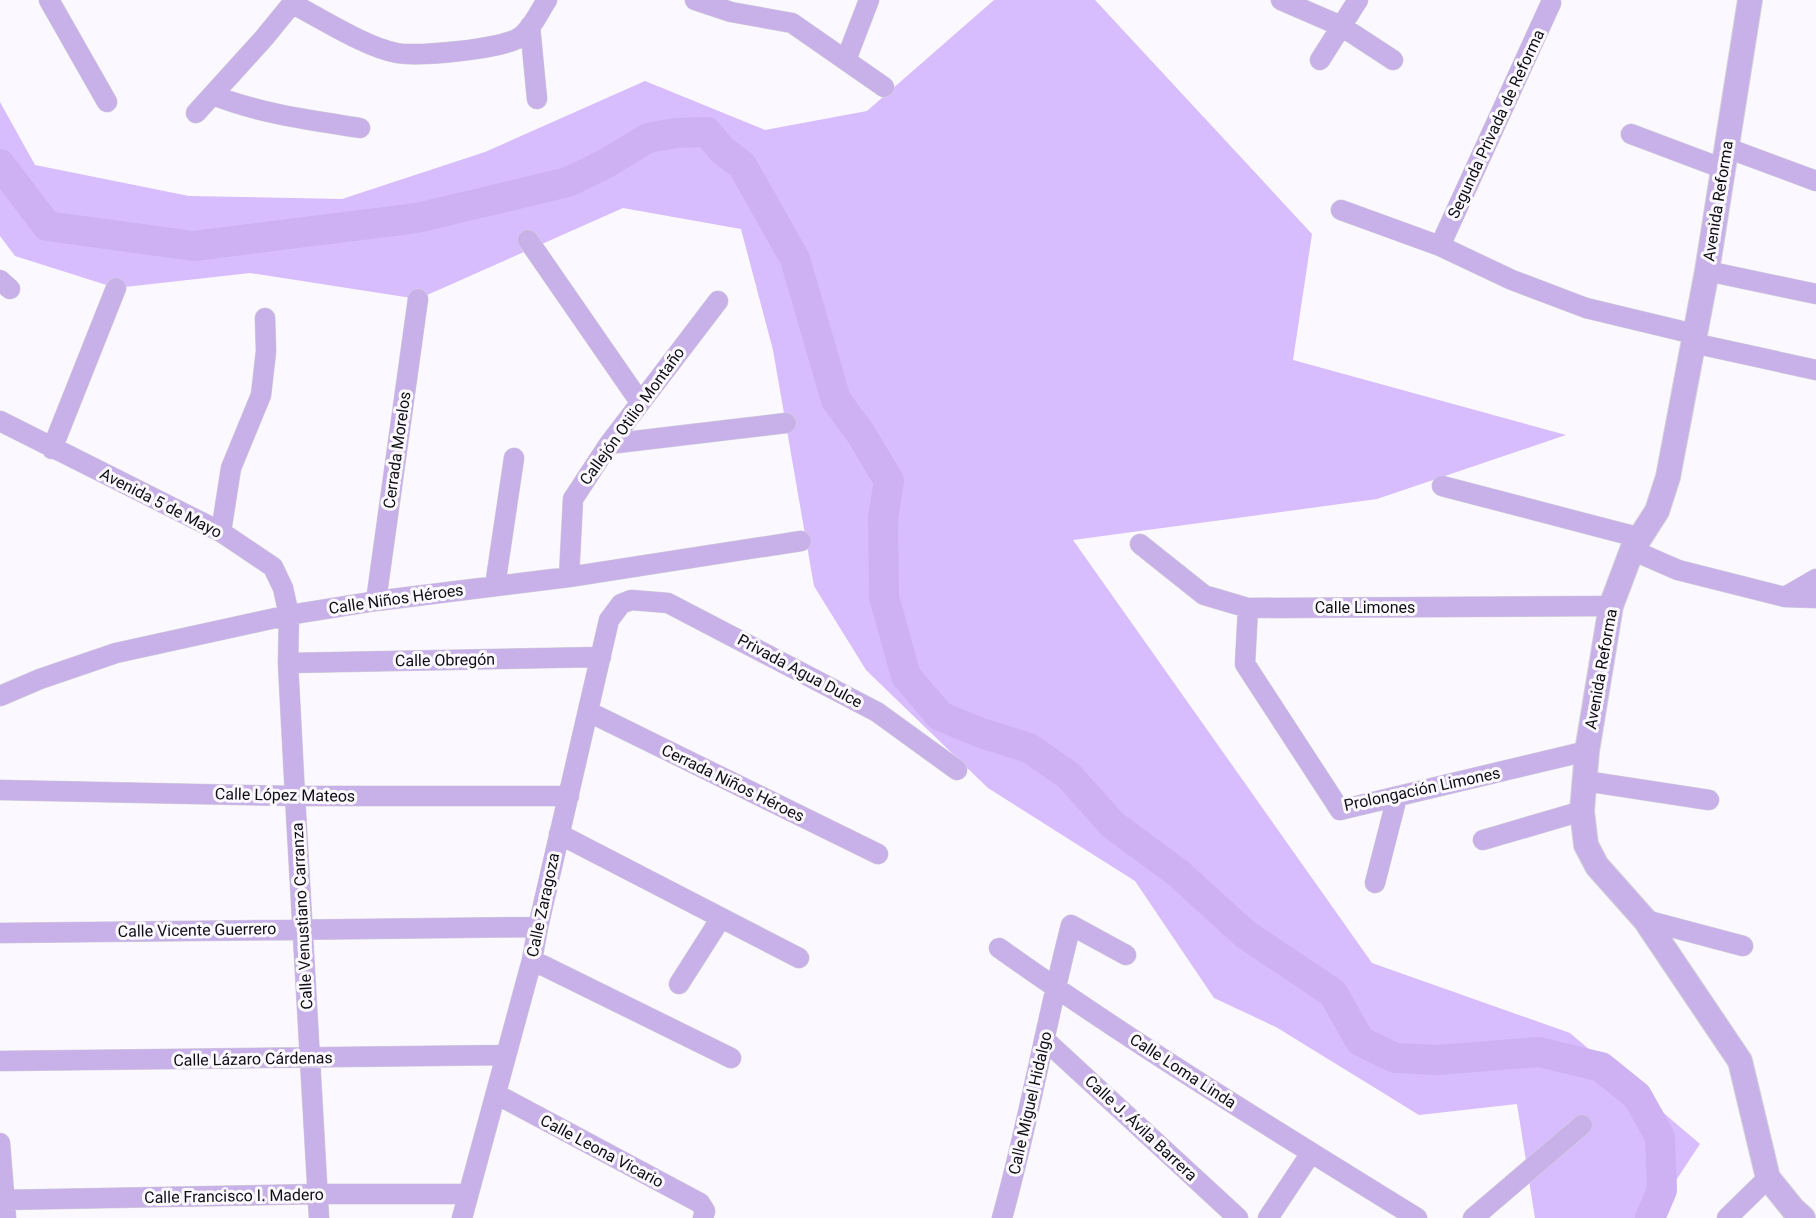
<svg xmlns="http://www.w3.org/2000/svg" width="1816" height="1218" viewBox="0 0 1816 1218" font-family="Roboto,sans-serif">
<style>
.forest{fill:#d7bcfe}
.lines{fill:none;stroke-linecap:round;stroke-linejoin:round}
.river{stroke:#cdb1f3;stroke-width:30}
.minor-casing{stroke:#d5d4d9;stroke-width:21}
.tertiary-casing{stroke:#d5d4d9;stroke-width:26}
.minor{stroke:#c8b1e9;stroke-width:20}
.tertiary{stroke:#c8b1e9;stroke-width:24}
.labels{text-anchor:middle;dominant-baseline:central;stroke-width:6;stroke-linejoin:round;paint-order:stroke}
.street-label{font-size:16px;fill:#100f12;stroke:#fbf9ff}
</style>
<rect width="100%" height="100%" fill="#fbf9ff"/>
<path class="forest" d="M994 0H1095L1312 234 1293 360 1566 435 1377 499 1073 540 1372 963 1570 1033 1700 1144 1651 1218H1535L1517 1104 1419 1115 1276 1027 1214 998 1135 881 988 788 866 670 814 586 773 350 741 229 623 208 418 299 250 273 116 288 15 256 0 236V102L35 165 189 196 342 199 485 152 645 81 765 130 867 111Z"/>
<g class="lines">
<path class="river" d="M0 164 47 226 194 246 417 218 568 182 605 164 648 138 676 133 707 132 722 150 742 165 795 259 836 400 861 434 889 481 883 518 884 597 906 676 940 716 981 733 1029 748 1068 775 1113 825 1178 873 1245 934 1333 993 1360 1041 1395 1058 1437 1060 1539 1052 1601 1067 1637 1096 1660 1137 1662 1190 1650 1218"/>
<g class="minor-casing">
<path id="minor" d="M49 0 107 102
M695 0 731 12 792 23 884 87
M1281 0 1341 26 1393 60
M293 4C322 19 367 48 397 53 418 57 504 49 520 37 532 29 539 12 547 0
M530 26 537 99
M846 60 869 0
M1320 60 1358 0
M213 95C261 114 310 120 360 128
M196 113 264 38 295 0
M1631 134 1724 169
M1727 148 1816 181
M1341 210 1440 246 1512 280 1586 308 1694 334
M528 240 640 402
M1440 246 1551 3
M1707 271 1816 294
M0 280 10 289
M1693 343 1816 370
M0 421 221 532 273 567 283 588 289 615 288 663 295 796 319 1218
M609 444 786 423
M52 449 116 288
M1442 486 1641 538
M221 532 231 468 261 395 266 351 265 318
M1140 544 1204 595 1248 608 1611 606
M1632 550 1678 570 1785 597 1816 598
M569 577 573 499 609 444 718 301
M495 586 514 458
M1785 597 1816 579
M376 601 418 299
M1248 608 1245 664 1340 810 1587 751
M288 663 601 657
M0 696 40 679 116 653 289 615 376 601 569 577 801 541
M589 712 878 854
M1585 781 1709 800
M0 790 295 796H569
M559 834 799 958
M1483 840 1582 811
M1375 883 1397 797
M1645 920 1743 946
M0 933 538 927
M999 948C1134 1044 1276 1131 1417 1218
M532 960 731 1058
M679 984 721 918
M1044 1039 1238 1218
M0 1061 506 1055
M496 1094 700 1203 705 1211 703 1218
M0 1143 6 1218
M0 1200 318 1194H467
M462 1218 532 960 538 927 609 620 621 604 631 600 668 603 877 712 957 770
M1002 1218C1029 1121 1046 1022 1071 925L1126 955
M1268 1218 1311 1153
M1473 1218 1582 1125
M1727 1218 1768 1178"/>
</g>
<g class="tertiary-casing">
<path id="tertiary" d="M1750 0 1707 271 1668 477 1657 511 1632 550 1611 606 1587 751 1582 811 1586 845 1597 866 1645 920 1740 1061 1768 1178 1793 1209 1803 1218"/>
</g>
<use href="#minor" class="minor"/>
<use href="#tertiary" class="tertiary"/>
</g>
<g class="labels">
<g class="street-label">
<text transform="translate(1496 124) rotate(-65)">Segunda Privada de Reforma</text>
<text transform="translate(1718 201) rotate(-81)">Avenida Reforma</text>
<text transform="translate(632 416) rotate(-54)">Callejón Otilio Montaño</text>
<text transform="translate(397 450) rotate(-82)">Cerrada Morelos</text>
<text transform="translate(161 503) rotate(27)">Avenida 5 de Mayo</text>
<text transform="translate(396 599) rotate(-8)">Calle Niños Héroes</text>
<text x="1365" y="607">Calle Limones</text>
<text transform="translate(445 660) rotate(-1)">Calle Obregón</text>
<text transform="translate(1601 669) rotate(-80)">Avenida Reforma</text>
<text transform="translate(800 671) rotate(28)">Privada Agua Dulce</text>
<text transform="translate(733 783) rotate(26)">Cerrada Niños Héroes</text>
<text transform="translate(1422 789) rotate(-12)">Prolongación Limones</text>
<text transform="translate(285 795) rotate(1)">Calle López Mateos</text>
<text transform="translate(543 905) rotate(-78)">Calle Zaragoza</text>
<text transform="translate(302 916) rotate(-93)">Calle Venustiano Carranza</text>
<text transform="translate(197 930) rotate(-1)">Calle Vicente Guerrero</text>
<text transform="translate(253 1059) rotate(-1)">Calle Lázaro Cárdenas</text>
<text transform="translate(1183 1071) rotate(33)">Calle Loma Linda</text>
<text transform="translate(1030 1103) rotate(-77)">Calle Miguel Hidalgo</text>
<text transform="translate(1141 1128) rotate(43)">Calle J. Ávila Barrera</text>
<text transform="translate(602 1151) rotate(28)">Calle Leona Vicario</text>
<text transform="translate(234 1196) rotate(-1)">Calle Francisco I. Madero</text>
</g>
</g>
</svg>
